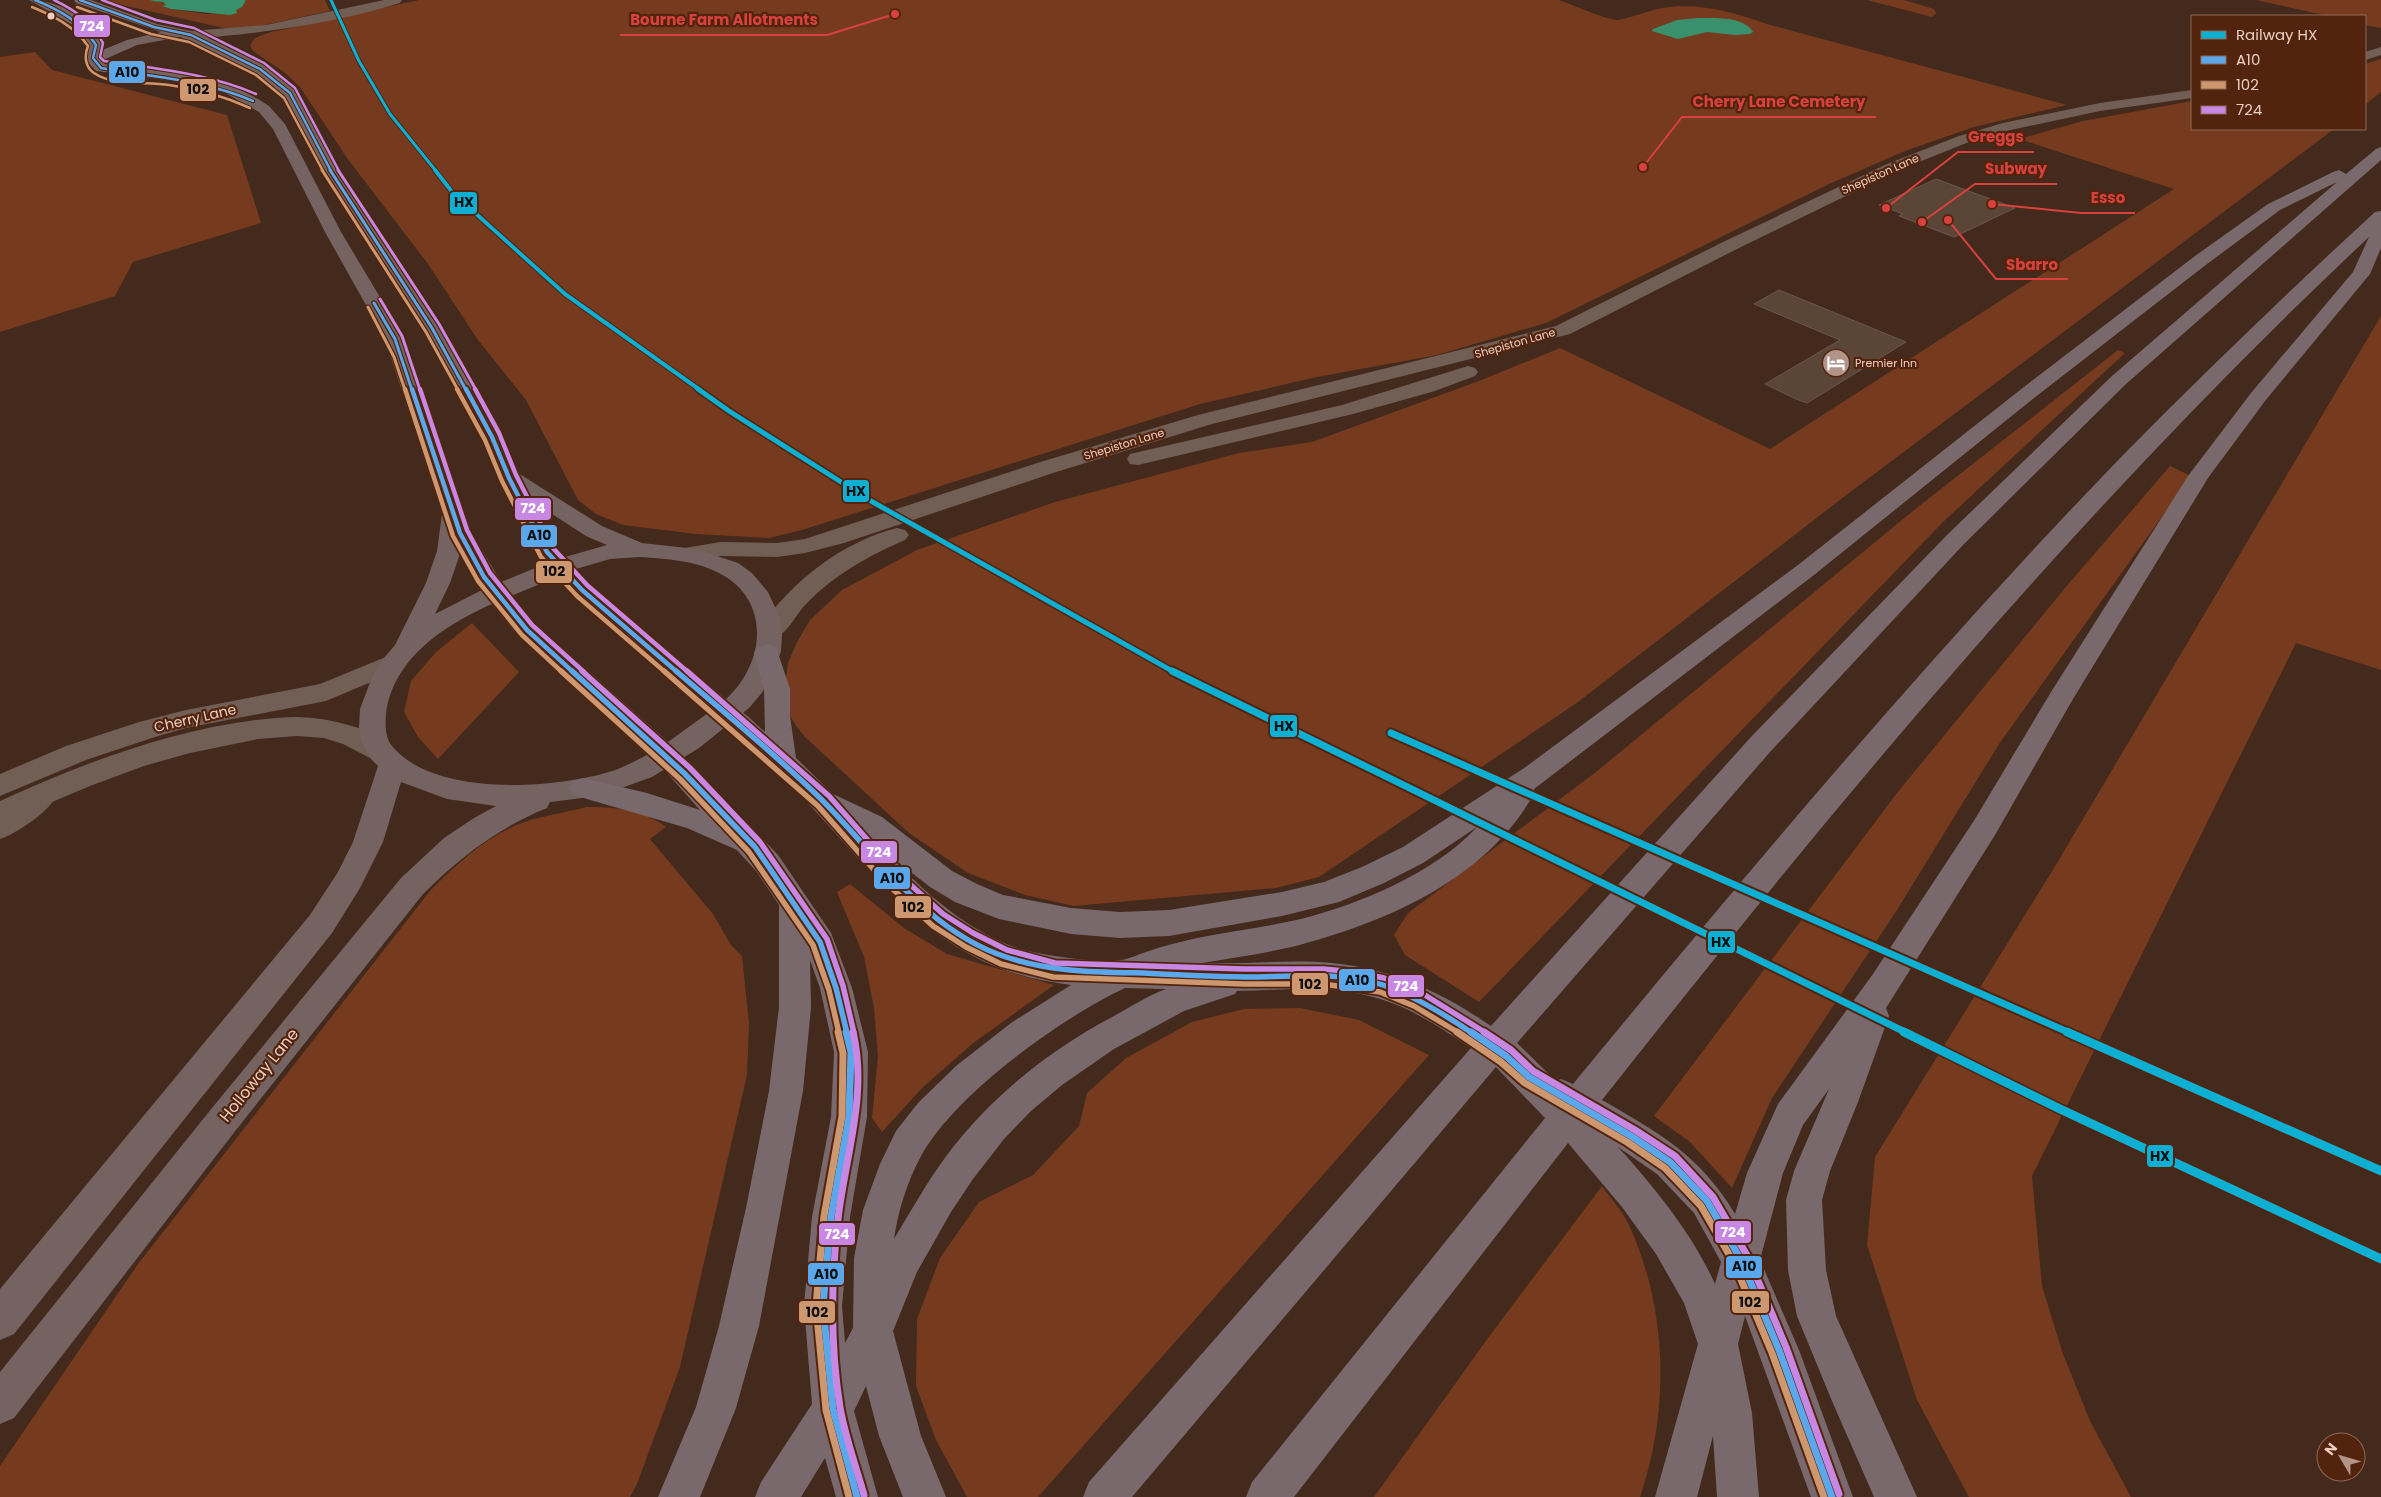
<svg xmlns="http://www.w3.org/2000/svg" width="2381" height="1497" viewBox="0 0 2381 1497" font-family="Poppins,sans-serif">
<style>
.green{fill:#763a1e}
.water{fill:#3a906c}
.building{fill:#5a4537;stroke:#6b584a}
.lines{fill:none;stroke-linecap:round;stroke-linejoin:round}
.street{fill:#715e55;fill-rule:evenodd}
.secondary{fill:#715e55;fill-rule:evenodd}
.primary{fill:#756361;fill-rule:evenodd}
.highway{fill:#79696c;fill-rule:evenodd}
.bus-1-far4-casing{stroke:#53240d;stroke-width:4.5}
.bus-1-far3-casing{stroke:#53240d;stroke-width:5.5}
.bus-1-far2-casing{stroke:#53240d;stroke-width:8}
.bus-1-far1-casing{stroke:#53240d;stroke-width:9}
.bus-1-casing{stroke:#53240d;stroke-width:11}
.bus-2-far4-casing{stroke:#53240d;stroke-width:4.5}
.bus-2-far3-casing{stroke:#53240d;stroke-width:5.5}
.bus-2-far2-casing{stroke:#53240d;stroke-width:8}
.bus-2-far1-casing{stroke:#53240d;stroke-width:9}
.bus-2-casing{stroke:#53240d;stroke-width:11}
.bus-3-far4-casing{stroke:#53240d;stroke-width:4.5}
.bus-3-far3-casing{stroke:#53240d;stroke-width:5.5}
.bus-3-far2-casing{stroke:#53240d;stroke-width:8}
.bus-3-far1-casing{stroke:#53240d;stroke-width:9}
.bus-3-casing{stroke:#53240d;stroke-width:11}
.bus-1-far4{stroke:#5aa8eb;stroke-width:2.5}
.bus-1-far3{stroke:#5aa8eb;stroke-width:3}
.bus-1-far2{stroke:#5aa8eb;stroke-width:4.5}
.bus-1-far1{stroke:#5aa8eb;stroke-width:5.5}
.bus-1{stroke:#5aa8eb;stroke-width:7}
.bus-2-far4{stroke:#cd976f;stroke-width:2.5}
.bus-2-far3{stroke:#cd976f;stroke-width:3}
.bus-2-far2{stroke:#cd976f;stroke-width:4.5}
.bus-2-far1{stroke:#cd976f;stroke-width:5.5}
.bus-2{stroke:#cd976f;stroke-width:7}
.bus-3-far4{stroke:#c787e3;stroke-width:2.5}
.bus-3-far3{stroke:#c787e3;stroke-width:3}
.bus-3-far2{stroke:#c787e3;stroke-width:4.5}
.bus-3-far1{stroke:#c787e3;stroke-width:5.5}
.bus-3{stroke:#c787e3;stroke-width:7}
.rail-1-far4-casing{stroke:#53240d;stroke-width:5}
.rail-1-far3-casing{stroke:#53240d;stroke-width:6}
.rail-1-far2-casing{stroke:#53240d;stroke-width:8}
.rail-1-far1-casing{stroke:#53240d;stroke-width:11}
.rail-1-casing{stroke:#53240d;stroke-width:12}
.rail-1-far4{stroke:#0dafd3;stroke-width:3}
.rail-1-far3{stroke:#0dafd3;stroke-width:4}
.rail-1-far2{stroke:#0dafd3;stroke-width:5}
.rail-1-far1{stroke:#0dafd3;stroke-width:7}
.rail-1{stroke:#0dafd3;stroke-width:9}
.bus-dot{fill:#edcec1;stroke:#53240d;stroke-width:2}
.labels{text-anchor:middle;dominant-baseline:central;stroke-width:4.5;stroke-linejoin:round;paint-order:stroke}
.far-street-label{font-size:11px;fill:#edcec1;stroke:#53240d}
.far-poi-label{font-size:11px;fill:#edcec1;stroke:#53240d;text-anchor:start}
.street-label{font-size:14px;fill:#edcec1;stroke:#53240d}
.near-street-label{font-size:16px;fill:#edcec1;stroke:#53240d}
.leader{fill:none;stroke:#d9413f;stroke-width:2}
.callout-dot{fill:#d9413f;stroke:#53240d;stroke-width:2}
.callout-label{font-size:15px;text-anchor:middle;font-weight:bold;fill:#d9413f;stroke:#53240d;stroke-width:4.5;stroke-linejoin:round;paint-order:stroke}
.line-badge{stroke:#53240d;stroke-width:2}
.badge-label{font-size:14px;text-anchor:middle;font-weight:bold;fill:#fff}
.pale-badge-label{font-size:14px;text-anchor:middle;font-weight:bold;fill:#111}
</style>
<rect width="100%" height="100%" fill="#432a1d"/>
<path class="green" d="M100 0H154L152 1 163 2 171 9 207 14 236 10 246 0H325L330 11 250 28 228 29Z
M419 0H1559C1570 4 1608 20 1617 20 1624 20 1651 10 1662 8 1698 2 1733 12 1767 24L2067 105 1974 127 1905 151 1829 184 1546 323 1437 355 1317 377 1200 404 802 530 769 538 696 534 623 525 596 514 578 500 526 400 478 340 428 264 347 158 300 87 284 72 253 51 250 45 255 38 271 32Z
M1867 0H1904L1934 9 1936 13 1932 17Z
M2256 0H2381V28L2365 25V16H2328Z
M35 52 52 70 227 115 261 223 133 262 115 296 0 332V57Z
M2381 59V92L2365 105V64Z
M2192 101V129H2334L1849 493 1578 702 1319 877 1276 888 1074 906 1025 895 968 873 909 833 805 737 796 726 789 714 785 687 788 663 797 642 810 620 842 590 917 550 1055 502 1239 453 1312 442 1479 381 1560 348 1770 449 2174 189 2019 139 2083 121Z
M2381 316V670L2296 643 2032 1176 2042 1286 2063 1354 2090 1421 2131 1497H1969L1917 1400 1867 1245 1875 1157 2054 868Z
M2118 350 2125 353 1943 522 1479 1002 1405 955 1394 935 1408 913 1596 772 1914 510Z
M2170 466 2191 476 1999 744 1897 910 1772 1098 1732 1188 1690 1142 1654 1116 1897 793 2065 588Z
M472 623 519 672 438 759 418 737 404 712 411 681 436 652Z
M586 807C614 807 642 809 666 827L650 839 713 914 731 945 742 956 749 1023 747 1075 680 1367 637 1484 630 1497H0V1466L138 1264 430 891C457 864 483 839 519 824 540 816 564 813 586 807Z
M850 884 904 928 947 954 1054 985 972 1044 922 1088 882 1132 872 1118 878 1057 874 1008 864 957 837 892Z
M1300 1008 1359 1020 1429 1055 1038 1497H967L936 1440 916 1386 917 1319 940 1258 979 1202 1033 1175 1079 1126 1087 1093 1126 1058 1192 1022 1244 1009Z
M1602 1186C1610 1198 1622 1210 1628 1223 1668 1308 1670 1409 1640 1497H1374L1488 1338Z"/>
<path class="water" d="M154 0H246L242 7 236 10 237 13 230 15 171 9 162 6 166 5 163 2 150 1Z
M1698 18C1715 18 1744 16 1753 32L1750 34 1735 35 1707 32 1678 39 1652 31 1653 29 1677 20Z"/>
<path class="building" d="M1936 179 2015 208 1954 237 1899 216 1903 214 1879 205Z
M1779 290 1906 342 1807 403 1796 399 1765 384 1840 340 1754 304Z"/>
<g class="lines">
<path class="street" d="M384 0H402L400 3C333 24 262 33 191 39L185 35 191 31 266 25Z
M41 787 51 790 55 798C47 813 16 834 0 839V813L31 790Z"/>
<path class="secondary" d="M2381 47V55L2365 60V52Z
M2192 90V98L2100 111 2006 131 1969 142 1899 170 1733 251 1570 334 1212 424 1053 473 844 543 805 553 777 557 721 556 686 561 678 559 674 554 678 549 721 542 777 543 805 539 1037 463 1198 415 1556 326 1721 243 1887 164 1959 136 2003 123 2100 103Z
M1468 366 1475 368 1478 372 1475 376 1435 391 1353 414 1138 465 1130 464 1127 459 1130 454 1342 405Z
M897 528 905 530 909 535 905 540C868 556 834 575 806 604 792 619 784 644 761 638L757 632C788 584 841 542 897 528Z
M393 654 402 657 406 663 402 669 326 701 186 728 155 737 86 760 0 796V774L66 746 139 722 186 710 320 684Z
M297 717C323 717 380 728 394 751L390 758 380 761 370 758 343 744 324 738 297 736 258 739 190 753 144 766 90 786 0 824V801C89 760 199 719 297 717Z"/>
<path class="primary" d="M29 0C60 0 87 18 103 45L100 51 127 40 161 32 76 3 74 0H91L157 24 196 32 265 66 295 90 339 172 441 328 503 437 518 473 602 526 642 543 696 549 738 563 752 573 768 592 780 618 782 635 781 651 773 675 761 694 749 708 699 748 652 777 599 796 550 802 547 808C498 828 460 857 423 894L236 1130 14 1418 0 1424V1372L212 1108 401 878 444 838 474 818 496 806 447 799 401 782 383 842 360 888 332 933 14 1334 0 1340V1289L310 915 338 872 353 842 378 766 371 759 361 741 359 728 360 709 372 677 383 659 395 645 426 583 437 551 442 514 385 339 325 232 273 129 259 112 225 93 199 84 96 71 86 60 89 45 73 25ZM180 37 255 72 284 95 323 172 423 328 481 437 498 478 535 552 545 564 501 582 472 533 405 339 341 232 285 124 269 106 258 99 235 87 206 77 105 64 101 61 137 45ZM532 501 586 536 607 545 565 557 557 549ZM460 554 482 590 435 614 450 583ZM640 557C667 559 694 560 719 573 772 600 765 664 726 699L591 585 576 569 610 559ZM557 577 573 595 708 713 668 742 536 624 511 596ZM492 604 518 636 647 755C635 761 623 768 609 772 552 789 434 797 392 746 385 738 385 724 386 714 393 658 445 625 492 604Z"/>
<path class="highway" d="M2381 147V160L2126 384 1964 544 1770 752 1517 1043 1556 1081 1561 1079 1573 1084C1751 868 1931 653 2126 452 2207 370 2290 290 2375 212L2381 211V248L2370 274 2265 401 2208 478 2073 699 1995 835 1886 1008 1889 1016 1858 1102 1830 1171 1822 1200 1826 1270 1836 1316 1917 1497H1874L1832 1401 1797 1316 1788 1270 1786 1200 1794 1171 1829 1089 1803 1125 1783 1173 1760 1260 1799 1350 1853 1497H1811L1745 1316 1738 1344 1752 1413 1759 1497H1717L1713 1436 1697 1497H1655L1698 1344 1684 1303 1656 1254 1622 1207 1568 1143 1294 1497H1246L1252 1482 1545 1118 1496 1067 1132 1497H1083L1089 1482 1471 1048C1441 1028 1409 1006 1373 997 1329 985 1283 990 1237 991L1235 994 1184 1011 1114 1049 1062 1085 1031 1111 1004 1139 973 1179 951 1212 917 1272 893 1331 921 1436 946 1497H903L879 1436 866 1386 854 1411 878 1497H836L825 1458 801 1497H755L761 1482 812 1404 804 1306 812 1217 831 1117 834 1052 820 988 810 960 811 1007 803 1091 759 1326 736 1408 700 1497H658L696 1407 719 1326 746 1208 769 1091 779 1007V905L756 871 737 850 687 828 573 795 569 788 573 781 583 778 647 793 700 810 652 756 656 749 666 746 676 749 778 855 831 933 852 988 868 1052 867 1117 850 1217 842 1306 845 1343 853 1328 854 1258 863 1210 880 1164 896 1131 918 1103 956 1066 1011 1023 1071 985C940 970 888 888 805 800 778 771 746 746 716 720L712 713 716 706C736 700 751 720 765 732L764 689 754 653 758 647 767 644 776 647 790 689V716L796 758 833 794 882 817 952 871 977 884 1003 895 1071 908 1120 912 1169 910 1282 892 1324 882 1362 867 1403 847 1527 766 1798 565 2020 390 2195 256 2268 204 2333 172 2339 170 2346 174 2376 149ZM2337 182 2112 376 1948 534 1750 738 1491 1026C1446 995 1395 970 1340 964 1295 958 1248 965 1202 963 1236 957 1270 953 1303 944 1393 919 1488 877 1535 792L1534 789 1814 575 2034 398 2207 264 2280 210ZM2369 237 2353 272 2251 393 2188 476 2051 692 1975 819 1873 974 1778 1104 1747 1173 1735 1214C1700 1155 1659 1133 1602 1100 1841 797 2087 501 2369 237ZM1477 827C1436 872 1360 904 1301 919 1267 927 1232 931 1197 938 1180 942 1163 946 1146 952 1138 954 1130 959 1121 960 1100 964 1042 955 1020 949 970 933 925 893 889 855L930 887 955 902 999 919 1071 934 1120 938 1169 936 1282 916 1339 902 1384 883 1423 863ZM1125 988 1166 989C1147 996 1129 1008 1112 1017 1048 1051 991 1097 947 1155 927 1182 911 1211 894 1239 898 1211 907 1182 921 1156 955 1094 1061 1018 1125 988ZM1618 1147 1657 1174 1694 1213 1721 1262 1715 1284C1692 1233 1655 1188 1618 1147Z"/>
<g class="bus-1-far4-casing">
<path id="bus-1-far4" d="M35 0C60 10 81 22 96 45L93 58 101 68C153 77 204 80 253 101
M80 0 154 27 191 35 260 69 290 93 331 171"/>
</g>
<g class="bus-1-far3-casing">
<path id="bus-1-far3" d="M330 170 432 328 466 390
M374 303 395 339 412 390"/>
</g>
<g class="bus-1-far2-casing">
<path id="bus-1-far2" d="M412 389 460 533 484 577 527 630 573 672
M466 389 492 437 509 478 547 552 582 590 677 672"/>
</g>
<g class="bus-1-far1-casing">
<path id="bus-1-far1" d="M572 671 685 774 755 847 820 942 836 988 847 1033
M676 671C725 713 775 754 821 799 878 856 926 931 1006 957 1052 972 1095 972 1143 973 1180 975 1217 977 1254 977 1297 976 1342 972 1383 985 1415 996 1444 1014 1472 1033"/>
</g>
<g class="bus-1-casing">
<path id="bus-1" d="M846 1032 851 1052 849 1117 831 1217 823 1306 833 1409 857 1497
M1471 1032 1506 1056 1529 1077 1631 1136 1670 1162 1707 1201 1741 1260 1779 1350 1832 1497"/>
</g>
<g class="bus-2-far4-casing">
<path id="bus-2-far4" d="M32 7C54 16 74 26 88 46 84 56 85 67 94 73 114 87 147 81 169 85 198 89 224 96 250 108
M77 7 151 34 189 42 256 75 284 98 323 171"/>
</g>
<g class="bus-2-far3-casing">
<path id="bus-2-far3" d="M322 170 426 332 458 390
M368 307 394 357 405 390"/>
</g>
<g class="bus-2-far2-casing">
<path id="bus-2-far2" d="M405 389 453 536 478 581 522 635 562 672
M457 389 485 440 502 481 541 557 577 596 665 672"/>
</g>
<g class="bus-2-far1-casing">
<path id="bus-2-far1" d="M561 671 680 779 749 852 813 945 829 990 839 1033
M664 671 818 806 884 881 933 926 966 947 1001 964 1053 977 1244 984H1323L1380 992 1414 1006 1459 1033"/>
</g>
<g class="bus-2-casing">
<path id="bus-2" d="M838 1032 843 1053 842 1116 824 1216 816 1306 826 1410 849 1497
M1457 1032 1501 1062 1525 1083 1627 1142 1665 1168 1701 1206 1734 1263 1772 1353 1824 1497"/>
</g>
<g class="bus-3-far4-casing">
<path id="bus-3-far4" d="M54 0C75 10 92 22 103 43L100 57 104 61C156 69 207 73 256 94
M102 0 156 20 194 28 264 63 295 88 339 171"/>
</g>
<g class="bus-3-far3-casing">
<path id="bus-3-far3" d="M338 170 439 324 476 390
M380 299 402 336 420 390"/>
</g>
<g class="bus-3-far2-casing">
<path id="bus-3-far2" d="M420 389 467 530 490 573 532 625 584 672
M475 389 499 433 516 475 553 548 587 585 688 672"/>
</g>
<g class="bus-3-far1-casing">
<path id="bus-3-far1" d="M582 671 690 768 760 842 827 939 843 986 854 1033
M687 671 829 796 894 870 943 914 973 933 1007 950 1055 963 1244 969H1324L1355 972 1384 978 1420 992 1486 1033"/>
</g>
<g class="bus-3-casing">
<path id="bus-3" d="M853 1032C868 1095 845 1157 838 1219 831 1281 830 1345 840 1407 845 1437 856 1466 864 1495
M1484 1032 1511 1050 1533 1071 1635 1130 1675 1156 1713 1197 1748 1257 1786 1347 1839 1494"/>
</g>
<use href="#bus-1-far4" class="bus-1-far4"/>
<use href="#bus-1-far3" class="bus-1-far3"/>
<use href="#bus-1-far2" class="bus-1-far2"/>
<use href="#bus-1-far1" class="bus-1-far1"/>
<use href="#bus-1" class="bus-1"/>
<use href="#bus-2-far4" class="bus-2-far4"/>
<use href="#bus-2-far3" class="bus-2-far3"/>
<use href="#bus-2-far2" class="bus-2-far2"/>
<use href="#bus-2-far1" class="bus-2-far1"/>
<use href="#bus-2" class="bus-2"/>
<use href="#bus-3-far4" class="bus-3-far4"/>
<use href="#bus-3-far3" class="bus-3-far3"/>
<use href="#bus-3-far2" class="bus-3-far2"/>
<use href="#bus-3-far1" class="bus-3-far1"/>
<use href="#bus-3" class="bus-3"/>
<g class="rail-1-far4-casing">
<path id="rail-1-far4" d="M331 0 359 61 390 114 436 171"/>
</g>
<g class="rail-1-far3-casing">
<path id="rail-1-far3" d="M435 170 453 193 565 294 700 390"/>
</g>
<g class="rail-1-far2-casing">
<path id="rail-1-far2" d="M698 389 729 411 871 501 1174 672"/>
</g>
<g class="rail-1-far1-casing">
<path id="rail-1-far1" d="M1172 671 1907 1033
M1391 733 2070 1033"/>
</g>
<g class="rail-1-casing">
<path id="rail-1" d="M1904 1032 2060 1109 2381 1259
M2067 1032 2381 1171"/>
</g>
<use href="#rail-1-far4" class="rail-1-far4"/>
<use href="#rail-1-far3" class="rail-1-far3"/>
<use href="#rail-1-far2" class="rail-1-far2"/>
<use href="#rail-1-far1" class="rail-1-far1"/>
<use href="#rail-1" class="rail-1"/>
</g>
<defs>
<g id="hotel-disc" transform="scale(1.4375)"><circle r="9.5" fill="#b29588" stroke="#53240d"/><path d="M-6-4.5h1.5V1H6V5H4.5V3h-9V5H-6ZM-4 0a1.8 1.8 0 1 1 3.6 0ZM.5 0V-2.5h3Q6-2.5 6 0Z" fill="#fff"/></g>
</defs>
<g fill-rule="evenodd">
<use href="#hotel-disc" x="1836" y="363"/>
</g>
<circle class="bus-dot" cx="51" cy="16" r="4.5"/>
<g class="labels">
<g class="far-street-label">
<text transform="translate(1880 174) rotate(-24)">Shepiston Lane</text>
<text transform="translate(1515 343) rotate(-16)">Shepiston Lane</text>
<text transform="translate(1124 444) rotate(-17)">Shepiston Lane</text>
</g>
<g class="far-poi-label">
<text x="1855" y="363">Premier Inn</text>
</g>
<g class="street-label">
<text transform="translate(195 718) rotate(-13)">Cherry Lane</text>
</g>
<g class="near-street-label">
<text transform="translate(259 1075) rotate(-51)">Holloway Lane</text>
</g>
</g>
<path class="leader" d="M895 14L827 35H620M1643 167L1682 117H1876M1886 208L1958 152H2034M1922 222L1975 184H2057M1992 204L2081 213H2135M1948 220L1996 279H2068"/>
<g class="callout-dot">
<circle cx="895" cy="14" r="5"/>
<circle cx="1643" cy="167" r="5"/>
<circle cx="1886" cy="208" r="5"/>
<circle cx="1922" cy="222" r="5"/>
<circle cx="1992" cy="204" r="5"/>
<circle cx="1948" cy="220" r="5"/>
</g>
<g class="callout-label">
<text x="724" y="25">Bourne Farm Allotments</text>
<text x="1779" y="107">Cherry Lane Cemetery</text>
<text x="1996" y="142">Greggs</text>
<text x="2016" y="174">Subway</text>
<text x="2108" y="203">Esso</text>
<text x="2032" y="270">Sbarro</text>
</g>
<g class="line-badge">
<rect x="73" y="14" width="38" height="24" rx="5" fill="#c787e3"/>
<rect x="108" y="60" width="38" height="24" rx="5" fill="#5aa8eb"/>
<rect x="179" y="78" width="38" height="24" rx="5" fill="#cd976f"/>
<rect x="449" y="191" width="29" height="24" rx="5" fill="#0dafd3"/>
<rect x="842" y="479" width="28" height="24" rx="5" fill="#0dafd3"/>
<rect x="514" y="497" width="38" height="24" rx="5" fill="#c787e3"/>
<rect x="520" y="524" width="38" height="24" rx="5" fill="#5aa8eb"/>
<rect x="535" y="560" width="38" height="24" rx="5" fill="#cd976f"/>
<rect x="1269" y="714" width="29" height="24" rx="5" fill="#0dafd3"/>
<rect x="860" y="840" width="38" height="24" rx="5" fill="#c787e3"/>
<rect x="873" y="866" width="38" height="24" rx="5" fill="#5aa8eb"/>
<rect x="894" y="895" width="38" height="24" rx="5" fill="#cd976f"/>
<rect x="1707" y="930" width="29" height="24" rx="5" fill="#0dafd3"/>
<rect x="1338" y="968" width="38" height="24" rx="5" fill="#5aa8eb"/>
<rect x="1291" y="972" width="38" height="24" rx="5" fill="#cd976f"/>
<rect x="1387" y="974" width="38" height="24" rx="5" fill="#c787e3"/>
<rect x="2146" y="1144" width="28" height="24" rx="5" fill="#0dafd3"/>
<rect x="1714" y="1220" width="38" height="24" rx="5" fill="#c787e3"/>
<rect x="818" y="1222" width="38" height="24" rx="5" fill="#c787e3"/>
<rect x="1725" y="1255" width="38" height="24" rx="5" fill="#5aa8eb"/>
<rect x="807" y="1262" width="38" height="24" rx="5" fill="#5aa8eb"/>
<rect x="1731" y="1290" width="39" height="24" rx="5" fill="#cd976f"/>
<rect x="798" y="1300" width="38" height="24" rx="5" fill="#cd976f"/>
</g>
<g class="badge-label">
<text x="92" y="31">724</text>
<text x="533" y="513">724</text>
<text x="879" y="857">724</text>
<text x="1406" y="991">724</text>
<text x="1733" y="1237">724</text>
<text x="837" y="1239">724</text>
</g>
<g class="pale-badge-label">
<text x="127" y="77">A10</text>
<text x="198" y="94">102</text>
<text x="464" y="207">HX</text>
<text x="856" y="496">HX</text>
<text x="539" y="540">A10</text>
<text x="554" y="576">102</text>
<text x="1284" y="731">HX</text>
<text x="892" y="883">A10</text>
<text x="913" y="912">102</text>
<text x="1721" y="947">HX</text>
<text x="1357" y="985">A10</text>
<text x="1310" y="989">102</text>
<text x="2160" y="1161">HX</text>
<text x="1744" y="1271">A10</text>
<text x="826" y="1279">A10</text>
<text x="1750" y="1307">102</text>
<text x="817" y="1317">102</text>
</g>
<rect x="2191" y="15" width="175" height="115" fill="#53240d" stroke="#916855"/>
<rect x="2201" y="31" width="25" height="8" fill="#0dafd3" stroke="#916855"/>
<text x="2236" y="40" font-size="15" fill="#edcec1">Railway HX</text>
<rect x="2201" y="56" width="25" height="8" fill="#5aa8eb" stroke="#916855"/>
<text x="2236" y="65" font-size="15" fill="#edcec1">A10</text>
<rect x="2201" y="81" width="25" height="8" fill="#cd976f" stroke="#916855"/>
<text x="2236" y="90" font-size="15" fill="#edcec1">102</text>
<rect x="2201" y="106" width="25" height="8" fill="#c787e3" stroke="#916855"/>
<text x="2236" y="115" font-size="15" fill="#edcec1">724</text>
<g transform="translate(2341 1457) rotate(308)"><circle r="24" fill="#53240d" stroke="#916855"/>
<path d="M0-4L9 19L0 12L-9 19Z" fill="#b29588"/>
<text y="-8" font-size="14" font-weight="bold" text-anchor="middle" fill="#edcec1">N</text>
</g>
</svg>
